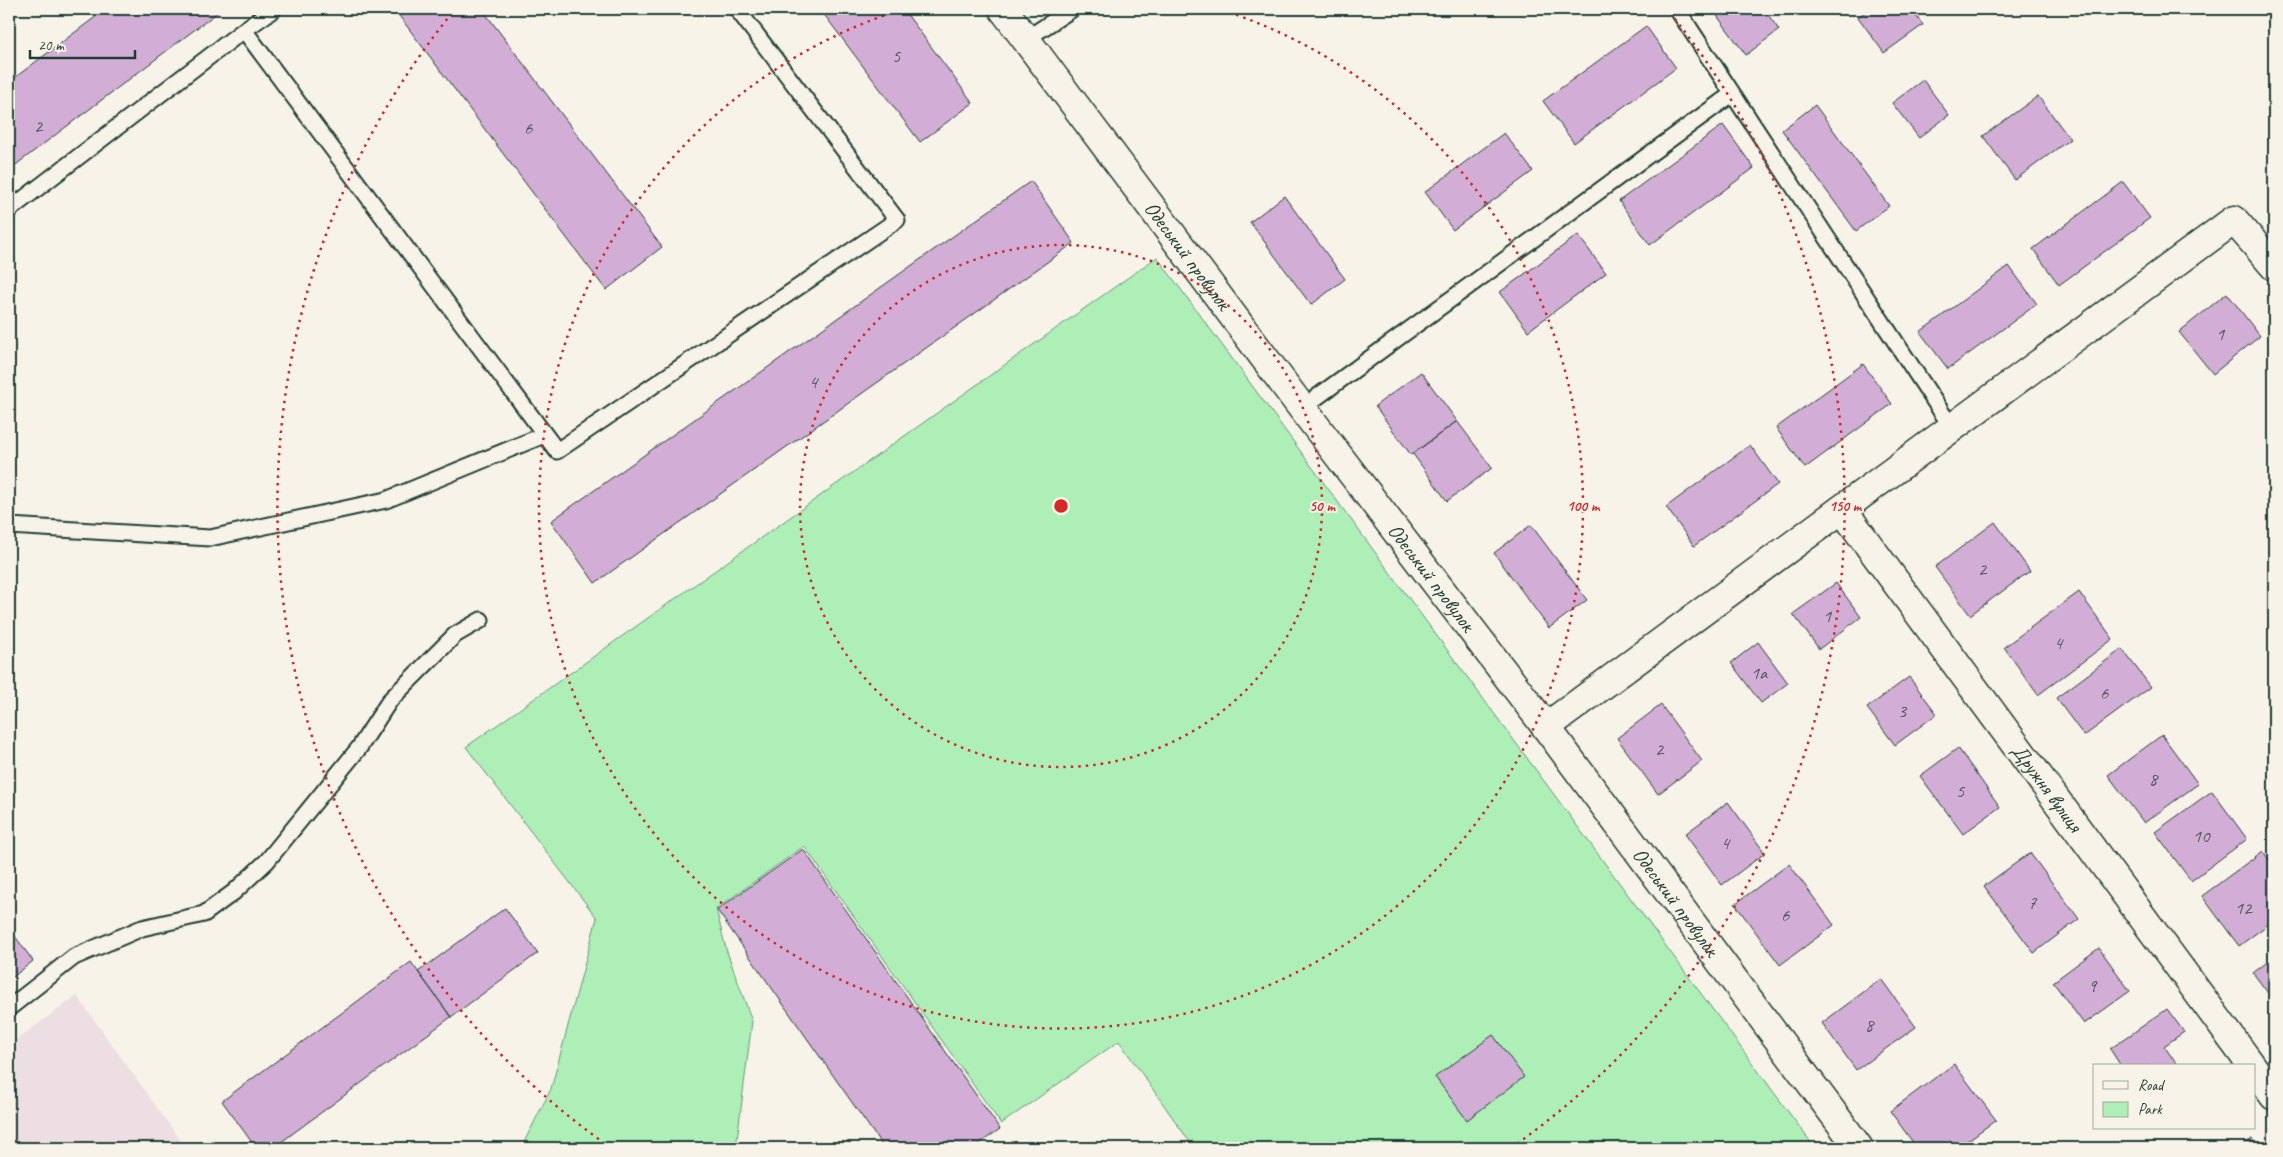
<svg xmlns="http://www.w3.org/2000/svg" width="2283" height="1157" viewBox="0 0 2283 1157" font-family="Caveat,sans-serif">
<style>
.built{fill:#ecdee3}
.green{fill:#aeefb7;stroke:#669676}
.building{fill:#d2aed7;stroke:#1f3d34}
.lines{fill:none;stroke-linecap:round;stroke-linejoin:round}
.service-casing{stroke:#1f3d34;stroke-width:19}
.minor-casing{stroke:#1f3d34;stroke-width:31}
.service{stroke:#f7f3e8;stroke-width:15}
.minor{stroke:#f7f3e8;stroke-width:28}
.ring{fill:none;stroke:#d62828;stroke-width:2.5;stroke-dasharray:2.5 5}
.labels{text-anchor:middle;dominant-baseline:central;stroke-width:4;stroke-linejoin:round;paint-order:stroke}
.number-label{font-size:19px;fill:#4c595d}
.street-label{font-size:21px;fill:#1f3d34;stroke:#f7f3e8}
.centre{fill:#d62828;stroke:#f7f3e8;stroke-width:2.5}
.ring-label{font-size:15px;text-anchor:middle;font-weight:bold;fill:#d62828;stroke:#f7f3e8;stroke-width:4;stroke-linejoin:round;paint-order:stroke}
</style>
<rect width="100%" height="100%" fill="#f7f3e8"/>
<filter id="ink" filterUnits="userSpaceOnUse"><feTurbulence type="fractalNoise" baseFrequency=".02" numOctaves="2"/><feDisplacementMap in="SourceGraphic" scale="10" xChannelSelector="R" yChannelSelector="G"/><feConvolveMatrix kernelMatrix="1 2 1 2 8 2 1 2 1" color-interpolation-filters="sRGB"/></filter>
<g filter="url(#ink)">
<path class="built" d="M77 996 186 1148H9V1045Z"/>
<path class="green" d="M1157 257 1815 1148H1194L1119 1041 1001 1124 804 846 716 909 726 949 752 1021 736 1148H521L551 1089 597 918 466 747Z"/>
<path class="building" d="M106 9H222L9 170V82Z
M394 9H482L662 247 606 290Z
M820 9H903L973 103 920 142Z
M1712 9H1764L1779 30 1746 55Z
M1869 9H1911L1923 25 1884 53 1858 17Z
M1646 26 1676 68 1574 143 1543 101Z
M1923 80 1949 115 1919 138 1892 103Z
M2038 96 2070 139 2015 180 1983 136Z
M1815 105 1889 206 1856 231 1782 130Z
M1723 125 1754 168 1650 245 1619 201Z
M1504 133 1533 171 1453 230 1425 192Z
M1031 181 1074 243 595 583 551 521Z
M2123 182 2150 218 2059 285 2033 249Z
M1284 196 1345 279 1311 305 1250 222Z
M1578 235 1606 273 1528 331 1500 292Z
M2009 266 2037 304 1948 369 1920 332Z
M2227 293 2260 336 2213 374 2179 332Z
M1863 364 1892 404 1805 468 1776 428Z
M1421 372 1457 421 1411 455 1375 406Z
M1457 421 1492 468 1447 501 1413 454Z
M1750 445 1778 484 1694 546 1666 507Z
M1995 522 2030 571 1970 615 1935 567Z
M1531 525 1587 600 1549 628 1494 553Z
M1836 583 1861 617 1819 649 1793 614Z
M2079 592 2113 639 2038 695 2004 647Z
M1758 642 1788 683 1761 703 1731 663Z
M2122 649 2151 687 2084 736 2056 698Z
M1909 677 1937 714 1895 745 1867 708Z
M1661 705 1702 761 1658 794 1617 738Z
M2162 735 2198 784 2144 823 2108 775Z
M1958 748 2000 807 1963 834 1920 776Z
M2212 791 2247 839 2191 881 2155 832Z
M1728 802 1765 853 1722 885 1685 834Z
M803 849 1000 1129 973 1148H884L717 910Z
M2263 851 2274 867V920L2239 946 2202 896Z
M2030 853 2079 919 2034 953 1984 886Z
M1789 864 1834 925 1780 965 1735 904Z
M505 908 538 953 451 1017 418 972Z
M9 928 33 961 9 980Z
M2099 948 2130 991 2084 1024 2053 982Z
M2274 957V1001L2253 973Z
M411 962 451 1017 273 1148H256L222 1101Z
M1881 979 1916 1027 1856 1070 1822 1023Z
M2167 1009 2184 1032 2164 1046 2178 1066H2121L2110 1049Z
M1493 1035 1524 1077 1467 1120 1435 1077Z
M1954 1064 1996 1120 1957 1148H1917L1890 1111Z
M2252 1139 2259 1148H2239Z"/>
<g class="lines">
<g class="service-casing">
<path id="service" d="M274 9 244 30 557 451 897 220 737 9
M1677 9 1952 428
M1026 39 1072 9
M9 210 244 30
M1302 408 1732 94
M9 526 210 538 386 500 544 435
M9 1008 74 957 142 928 204 914 234 892 267 861 359 748 390 700 455 635 481 620"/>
</g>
<g class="minor-casing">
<g id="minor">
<path id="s1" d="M1003 9 1302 408 1546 727 1859 1148"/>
<path id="s2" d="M1842 509 2252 1066"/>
<path d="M1546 727 2234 220 2274 266"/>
<path d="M2254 1069 2274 1096"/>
</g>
</g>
<use href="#service" class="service"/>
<use href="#minor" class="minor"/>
</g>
</g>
<g class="ring">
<circle cx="1061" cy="506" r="261"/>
<path d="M1222 10A522 522 0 1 1 900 10"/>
<path d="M611 1148A784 784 0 0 1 452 13M1670 13A784 784 0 0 1 1511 1148"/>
</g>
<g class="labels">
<g class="number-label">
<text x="896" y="56">5</text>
<text x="38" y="126">2</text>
<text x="528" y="128">6</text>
<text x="2220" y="334">1</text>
<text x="813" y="382">4</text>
<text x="1982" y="569">2</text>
<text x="1827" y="616">1</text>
<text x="2058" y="643">4</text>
<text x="1759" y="673">1а</text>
<text x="2104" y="693">6</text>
<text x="1902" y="711">3</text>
<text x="1659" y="749">2</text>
<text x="2153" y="779">8</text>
<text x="1960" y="791">5</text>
<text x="2201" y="836">10</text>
<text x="1725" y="843">4</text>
<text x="2032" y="903">7</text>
<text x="2243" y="908">12</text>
<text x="1785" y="915">6</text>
<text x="2092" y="986">9</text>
<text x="1869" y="1025">8</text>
</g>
<g class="street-label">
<text stroke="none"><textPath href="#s1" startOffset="308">Одеський провулок</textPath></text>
<text stroke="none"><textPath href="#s1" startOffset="712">Одеський провулок</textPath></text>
<text stroke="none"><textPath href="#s2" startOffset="346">Дружня вулиця</textPath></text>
<text stroke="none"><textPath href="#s1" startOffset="1118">Одеський провулок</textPath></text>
</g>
</g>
<circle cx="1061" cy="506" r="8" class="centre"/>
<g class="ring-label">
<text x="1322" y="511">50 m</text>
<text x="1583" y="511">100 m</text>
<text x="1845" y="511">150 m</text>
</g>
<rect width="2283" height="1157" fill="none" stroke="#f7f3e8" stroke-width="30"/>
<rect x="15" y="15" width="2253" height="1127" fill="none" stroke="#1f3d34" stroke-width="2" filter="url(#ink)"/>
<rect x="2093" y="1064" width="162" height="65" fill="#f7f3e8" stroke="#a1aaa0"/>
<rect x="2103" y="1081" width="25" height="8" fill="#f7f3e8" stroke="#a1aaa0"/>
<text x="2138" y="1090" font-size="15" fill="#1f3d34">Road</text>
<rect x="2103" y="1102" width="25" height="15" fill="#aeefb7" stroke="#a1aaa0"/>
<text x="2138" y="1114" font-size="15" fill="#1f3d34">Park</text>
<path d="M30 50v8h105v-8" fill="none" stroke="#1f3d34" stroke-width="2.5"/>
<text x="38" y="50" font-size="15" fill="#1f3d34" stroke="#f7f3e8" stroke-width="4" paint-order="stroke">20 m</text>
</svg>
